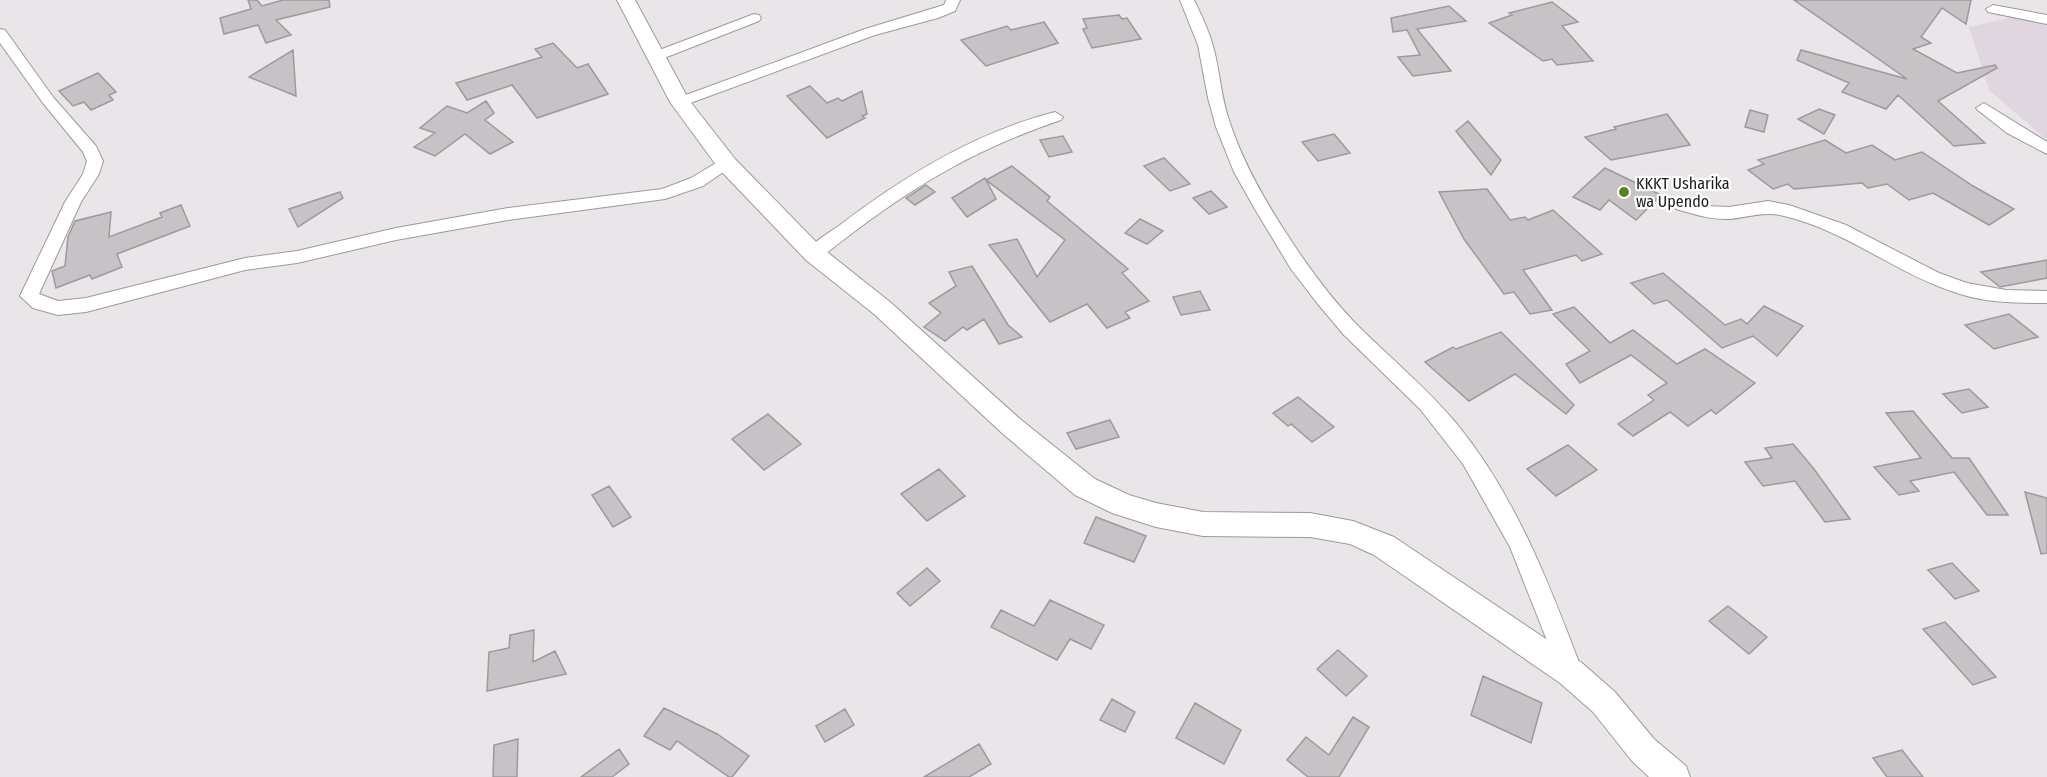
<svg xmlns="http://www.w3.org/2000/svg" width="2047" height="777" viewBox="0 0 2047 777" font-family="'Fira Sans Condensed',sans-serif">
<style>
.built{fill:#e0d6df}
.building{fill:#c6c2c5;stroke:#9d999c;stroke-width:1.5}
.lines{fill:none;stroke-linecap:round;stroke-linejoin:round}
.minor-casing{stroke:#9d999c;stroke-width:2}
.tertiary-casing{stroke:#9d999c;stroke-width:2}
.minor{fill:#fff;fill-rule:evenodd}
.tertiary{fill:#fff;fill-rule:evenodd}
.poi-dot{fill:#5a8717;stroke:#fff;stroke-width:2}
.labels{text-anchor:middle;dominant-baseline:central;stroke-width:4.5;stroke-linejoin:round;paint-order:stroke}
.poi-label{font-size:16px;fill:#1c1b1c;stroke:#fff;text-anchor:start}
</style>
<rect width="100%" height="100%" fill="#e9e5e9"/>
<path class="built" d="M2023 15 2047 23V140L1989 90 1969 27Z"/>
<path class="building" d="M248 0H257L262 6 283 0H329L330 7 276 20 291 35 266 43 258 25 224 34 220 18 251 9Z
M1794 0H1971L1966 24 1942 8 1921 37 1931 43 1913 49 1957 73 1995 65 1997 68 1938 101 1985 143 1954 146 1898 95 1886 109 1842 92 1849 83 1797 60 1801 50 1907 79Z
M1552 2 1578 22 1562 26 1593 61 1557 65 1552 59 1543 61 1489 23 1512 15 1509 13Z
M1449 6 1466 21 1417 29 1451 71 1413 76 1398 57 1420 55 1407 30 1393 32 1391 18Z
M1119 15 1122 19 1127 18 1141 39 1092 48 1083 29 1087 28 1083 19Z
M1044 22 1058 43 986 66 961 40 1007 26 1011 30Z
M553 43 577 68 588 64 608 94 537 118 512 85 467 100 456 83 542 57 535 49Z
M293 50 296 96 249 77Z
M98 73 116 92 109 95 113 100 91 110 84 102 73 106 59 91Z
M810 86 827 103 838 98 842 101 862 91 867 114 862 116 865 118 827 138 787 96Z
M486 101 494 113 485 120 513 142 490 154 465 134 435 156 414 147 435 133 420 128 447 106 467 113Z
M1819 109 1835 115 1824 134 1798 119Z
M1750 110 1768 115 1764 132 1745 127Z
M1667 114 1690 145 1611 160 1585 137 1616 129 1614 127Z
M1468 121 1501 160 1491 175 1456 131Z
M1334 134 1350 153 1318 161 1302 142Z
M1063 136 1072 152 1049 157 1040 140Z
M1825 140 1846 153 1872 145 1895 160 1922 152 1973 186 2014 209 1989 225 1933 193 1909 200 1887 184 1868 188 1862 183 1794 189 1788 184 1773 189 1748 170 1764 164 1758 160Z
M1164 158 1190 184 1170 191 1144 166Z
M1012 166 1050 197 1047 201 1128 269 1122 273 1149 301 1125 312 1130 318 1107 328 1087 304 1050 322 989 245 1017 239 1037 277 1065 240 986 180Z
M1605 168 1661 195 1636 220 1609 200 1600 210 1573 197Z
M985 178 996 199 967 217 952 198Z
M926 185 935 192 915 205 906 198Z
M1487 189 1510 220 1525 217 1528 220 1553 210 1602 254 1582 261 1576 255 1523 270 1552 310 1530 314 1514 292 1504 294 1464 239 1439 192Z
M1211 191 1227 207 1209 214 1193 198Z
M340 192 343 198 298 227 289 209Z
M181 205 190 226 117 254 122 267 92 279 90 275 56 288 52 271 65 266 68 237 75 221 111 212 109 237 162 217 160 213Z
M1140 219 1163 231 1147 244 1125 233Z
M2047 260V278L2000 287 1981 272Z
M972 266 1008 325 1022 337 999 344 984 319 967 330 963 327 945 341 924 327 941 313 929 303 956 286 949 272Z
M1663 273 1725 325 1741 319 1747 324 1764 306 1803 326 1777 356 1753 336 1722 348 1667 300 1654 304 1631 283Z
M1200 291 1210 310 1181 315 1173 297Z
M1574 307 1610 343 1633 330 1677 364 1705 349 1755 383 1716 414 1711 410 1688 426 1670 412 1633 436 1618 424 1654 400 1648 395 1667 383 1631 355 1580 383 1566 364 1590 351 1553 314Z
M2009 314 2038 337 1994 349 1965 325Z
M1501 332 1574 405 1566 414 1515 374 1469 401 1425 362 1453 347 1456 349Z
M1969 389 1988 407 1962 413 1943 394Z
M1298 397 1334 427 1312 442 1291 424 1288 426 1273 413Z
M1913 411 1952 458H1969L2008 515H1987L1954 472 1910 481 1919 491 1899 495 1874 467 1921 458 1886 413Z
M768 414 801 444 764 470 732 439Z
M1110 420 1119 437 1076 449 1067 433Z
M1793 444 1814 469 1850 519 1825 522 1795 481 1763 486 1745 462 1772 458 1765 448Z
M1568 445 1597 470 1556 496 1527 469Z
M939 469 965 496 927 521 901 494Z
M609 486 631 517 613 527 592 495Z
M2025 492 2047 498V553L2041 554Z
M1096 517 1146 536 1134 562 1084 543Z
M1952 563 1979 591 1955 599 1928 570Z
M927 568 940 581 910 606 897 593Z
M1050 600 1104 625 1091 649 1070 639 1057 660 991 627 1001 610 1034 626Z
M1728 606 1767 637 1749 654 1709 621Z
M1945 622 1996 677 1973 685 1923 629Z
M534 630 533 662 555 651 566 674 487 691 489 652 509 648 510 635Z
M1338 650 1367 676 1346 696 1317 669Z
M1483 676 1542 703 1531 743 1471 715Z
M1112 699 1135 712 1125 732 1100 720Z
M1195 703 1241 730 1224 764 1176 738Z
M664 708 717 734 749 756 732 777H729L677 741 670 750 644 736Z
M845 709 854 725 825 742 816 726Z
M1353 717 1369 727 1339 777H1308L1287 760 1306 737 1329 755Z
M518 739 517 777H493L494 745Z
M979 744 991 764 969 777H924Z
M619 749 629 764 612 777H581Z
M1902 750 1923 777H1887L1873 758Z"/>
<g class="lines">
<g class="minor-casing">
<path id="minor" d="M946 0H960L955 11 938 18 875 35 685 105H675L672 102 675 99 865 29 944 5Z
M1180 0H1194C1202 16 1210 33 1214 50 1220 73 1221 95 1228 117 1242 162 1266 203 1292 242 1311 271 1332 299 1356 324 1389 357 1426 387 1456 423 1516 496 1550 586 1583 673L1579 681 1571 684 1563 681 1510 547 1463 464 1420 409 1344 335 1317 303 1291 269 1256 211 1234 172 1216 127 1208 98 1198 45Z
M1993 5 2047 15V24L1988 12 1986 9Z
M754 14 759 15 761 18 759 21 659 60H649L647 57 649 54Z
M0 29 5 30 53 97 96 146 103 161 99 174 81 202 39 294 58 301 86 298 245 258 297 251 396 228 508 208 662 189 691 178 721 160H733L735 164 703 186 665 199 508 220 396 240 297 263 245 270 86 312 58 315 33 308 20 296 65 202 83 174 87 161 83 152 43 103 0 43Z
M1984 103 2047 142V154L2007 133 1979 111 1976 108Z
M1055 112 1063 117 1061 120C963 153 900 195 820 258H808L805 254C812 242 829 233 840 225 904 176 976 132 1055 112Z
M1682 199 1706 206 1729 207 1768 201 1789 205 1846 225 1939 273 1967 283 2006 290 2047 291V303C2018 303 1988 303 1960 294 1899 276 1848 231 1784 216 1765 211 1749 217 1730 219 1711 220 1694 214 1676 209L1674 205 1676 201Z"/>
</g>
<g class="tertiary-casing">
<path id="tertiary" d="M617 0H635L689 100 735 159 822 248 890 302 1020 419 1095 479 1129 495 1156 503 1203 512 1310 513 1353 521 1394 537 1582 663 1615 692 1654 739 1686 766 1690 777H1649L1632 761 1593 712 1560 683 1374 555 1350 544 1310 537 1203 536 1156 527 1112 513 1075 495 1002 433 874 314 806 260 719 169 670 102Z"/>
</g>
<use href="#minor" class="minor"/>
<use href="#tertiary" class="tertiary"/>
</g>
<circle class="poi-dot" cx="1624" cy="192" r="6"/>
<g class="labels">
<g class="poi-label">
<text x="1636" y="183">KKKT Usharika<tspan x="1636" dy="18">wa Upendo</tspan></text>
</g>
</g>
</svg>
